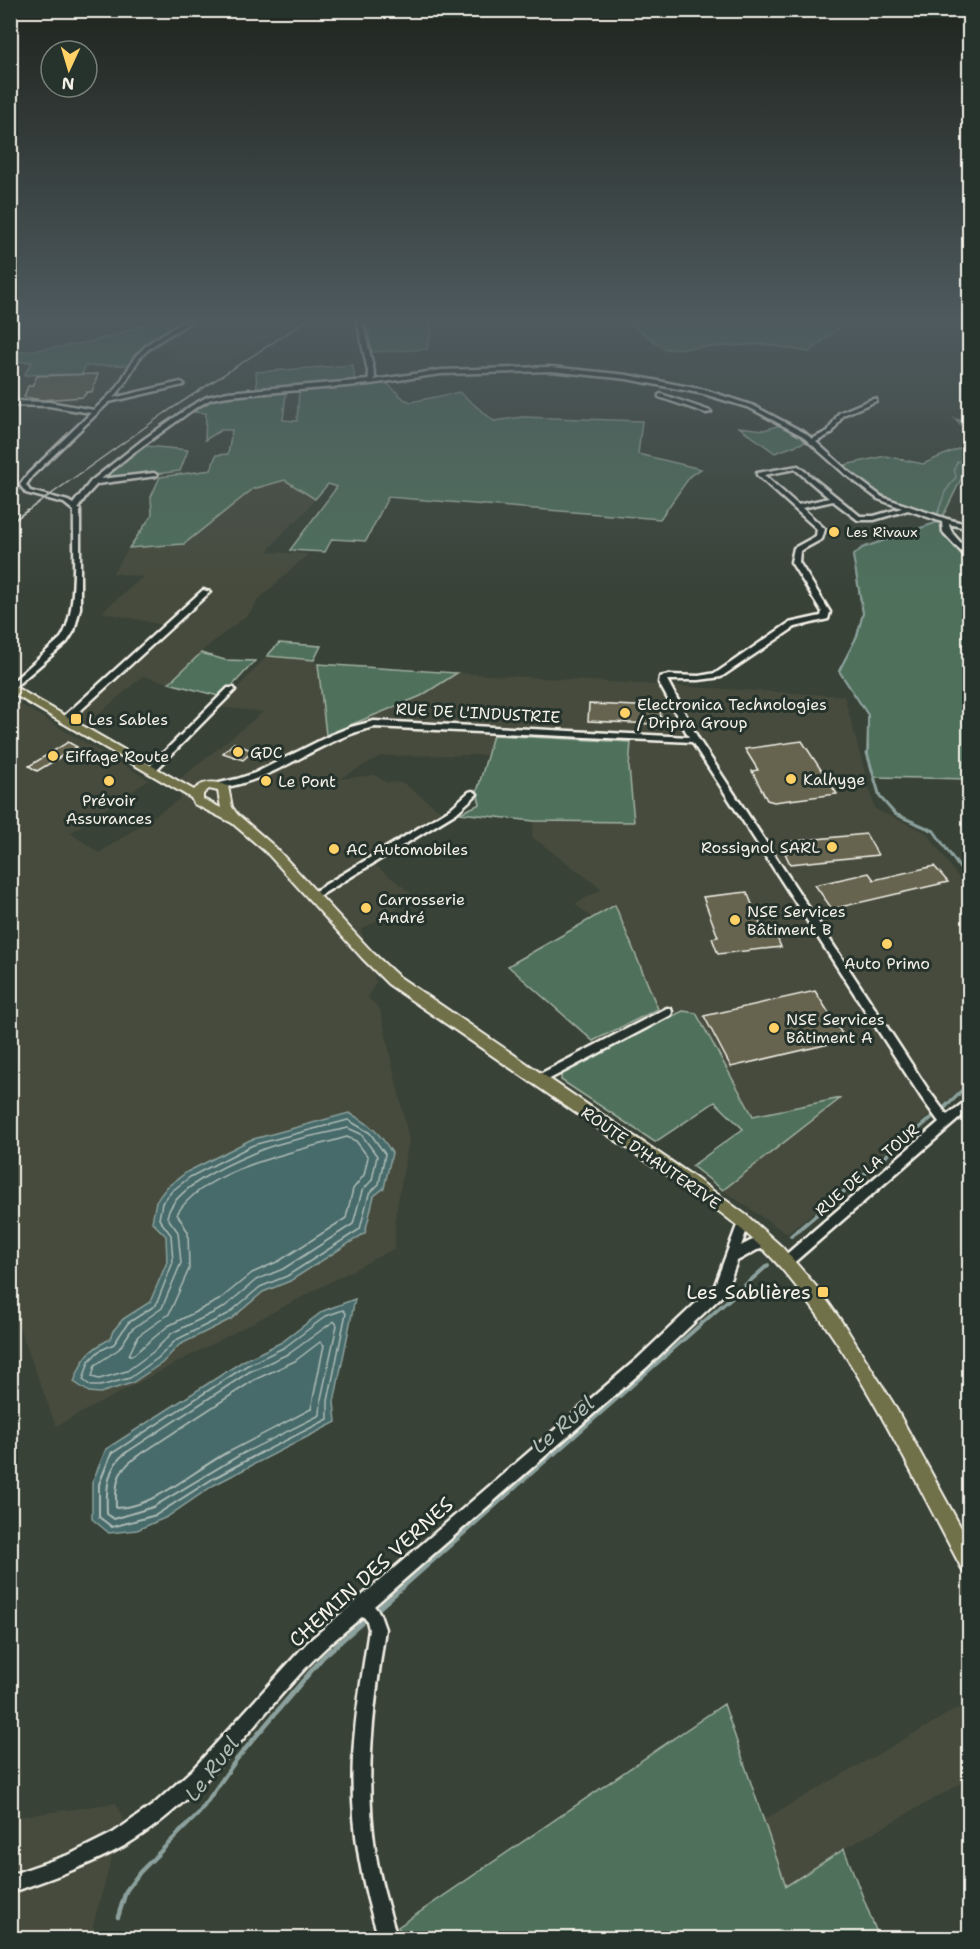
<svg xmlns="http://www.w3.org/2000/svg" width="980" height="1949" viewBox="0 0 980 1949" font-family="'Shantell Sans',sans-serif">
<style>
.built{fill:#464c3e}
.green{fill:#50715b;stroke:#a2b1a2;stroke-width:1.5}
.water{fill:#466b6b;stroke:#8ca19d;stroke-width:1.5}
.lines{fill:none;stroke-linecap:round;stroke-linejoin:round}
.shore-far1{stroke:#aebbb6;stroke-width:1.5}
.shore{stroke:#aebbb6;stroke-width:2}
.stream-far4{stroke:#8ca19d;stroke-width:1.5}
.stream-far3{stroke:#8ca19d;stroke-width:2}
.stream-far2{stroke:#8ca19d;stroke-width:3}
.stream-far1{stroke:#8ca19d;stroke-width:4}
.stream{stroke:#8ca19d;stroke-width:4.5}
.building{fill:#66644f;stroke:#f4f1e8;stroke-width:1.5}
.minor-casing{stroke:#f4f1e8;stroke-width:5}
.major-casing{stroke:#f4f1e8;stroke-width:4}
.minor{fill:#26332d;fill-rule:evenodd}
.major{fill:#70704a;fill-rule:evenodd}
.rail-far1{stroke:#f4f1e8;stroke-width:1.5}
.rail{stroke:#f4f1e8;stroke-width:2}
.poi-dot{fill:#ffd166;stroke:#26332d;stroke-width:2}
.labels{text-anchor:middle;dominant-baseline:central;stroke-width:6;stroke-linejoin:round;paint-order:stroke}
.far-poi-label{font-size:14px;fill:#f4f1e8;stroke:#26332d;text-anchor:start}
.poi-label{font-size:16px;fill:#f4f1e8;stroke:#26332d;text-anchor:start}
.street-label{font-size:16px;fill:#f4f1e8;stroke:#26332d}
.near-poi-label{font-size:20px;fill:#f4f1e8;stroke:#26332d;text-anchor:end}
.near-street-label{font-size:20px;fill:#f4f1e8;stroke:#26332d}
.near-water-label{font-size:21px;font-style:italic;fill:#aebbb6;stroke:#26332d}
</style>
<rect width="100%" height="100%" fill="#394237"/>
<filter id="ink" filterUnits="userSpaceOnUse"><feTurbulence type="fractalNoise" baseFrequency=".0167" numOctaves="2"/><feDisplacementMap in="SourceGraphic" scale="12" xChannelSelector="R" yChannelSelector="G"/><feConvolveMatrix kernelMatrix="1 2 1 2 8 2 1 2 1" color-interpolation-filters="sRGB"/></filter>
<g filter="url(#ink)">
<path class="built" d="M194 320H298L227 362 177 365 172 349 149 350 168 334Z
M130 365 119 381 97 402 11 401 24 375 82 374 85 366Z
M285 480 315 499 297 521H294L269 549 270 552 308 554 258 600 249 614 205 648 169 683 143 676 87 724 68 711 163 625 102 612 143 577 113 573 129 548 184 544 253 489Z
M267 656 314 660 318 664 326 735 421 696 457 673 844 696 875 809 927 833 969 893V1082L787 1234 723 1190 839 1098 753 1117 696 1014 683 1011 663 1022 615 905 592 918 575 904 602 889 532 837 534 821 634 822 629 767 631 742 493 735 486 755 381 756 339 779 374 775 386 782 403 783 442 812 367 859 416 897 361 930 376 982 368 998 380 1009 409 1140 395 1218V1248L56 1426 11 1305V699L149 780 70 833 99 853 180 799 181 778 263 712 220 707Z
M969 1702V1779L844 1849 786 1886 763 1820Z
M116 1803 123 1818 93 1925 96 1938H11L10 1818Z"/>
<path class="green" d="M153 320H182L143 345 130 365 85 366 82 374 24 375 32 362H11L10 353C57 348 112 342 153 320Z
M631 320H849L809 352 764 344 665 349 631 324Z
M367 323H429L432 328 427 349 372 352Z
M353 365 355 383 257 390 256 372Z
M387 383 404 399 411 402 459 392 494 421 522 417 642 421 638 454 701 469 691 475 660 519 388 497 366 541 332 539 325 552 290 550 337 487 328 484 315 499 285 480 253 489 184 544 129 548 152 515 151 497 160 477 211 470 216 455 228 454 232 430H221L205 440 206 413 193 412 214 399 286 393 283 420 297 421 299 390Z
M955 419 969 423V463L943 516 902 503 872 490 841 466 885 456 923 464 967 445 964 428Z
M783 424 808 441 775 453 739 427 764 430Z
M146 446 188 450 180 471 103 480Z
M938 522 944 525 969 560V779L874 777 867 753 868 715 839 671 857 636 863 613 853 556 862 548Z
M279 643 321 646 314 660 267 656Z
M201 653 225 660 255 661 222 697 169 683Z
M318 664 457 673 421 696 326 735Z
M493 735 631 742 629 767 634 822 534 821 460 813 480 804 477 792Z
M615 905 658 1009 593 1041 508 966Z
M683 1011 696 1013 753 1116 841 1098 723 1190 692 1166 743 1129 715 1102 655 1142 561 1080V1071Z
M724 1704 786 1886 844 1849 879 1938H404L398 1927Z"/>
<path class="water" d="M349 1113C369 1123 380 1133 392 1153L384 1188 374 1196 365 1233 290 1281 263 1292 231 1319 179 1345 162 1363 132 1383 100 1393 89 1392 74 1382C83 1358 87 1351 110 1339L113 1331 123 1319 150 1302 167 1262 166 1236 152 1222 156 1201 167 1187 187 1172 250 1140Z
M355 1299 334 1402 336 1422 214 1485 167 1517 137 1530 109 1533 92 1519V1483L106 1449 243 1361 282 1342 323 1311Z"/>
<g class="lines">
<path class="shore-far1" d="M348 1120 370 1133 385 1154 379 1184 369 1194 360 1229 287 1276 260 1287 228 1314 176 1340 158 1358 130 1378 100 1386H91L83 1380 89 1361 99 1351 114 1344 128 1323 156 1305 173 1262 171 1235 159 1219 162 1203 172 1191 190 1177 253 1145Z
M348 1128 361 1134 377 1156 372 1180 362 1191 353 1224 283 1269 256 1280 223 1308 172 1333 153 1352 127 1371 99 1379 92 1377 95 1365 119 1349 132 1329 162 1308 181 1263 178 1232 167 1217C173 1188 228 1164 254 1153 280 1141 319 1135 348 1128Z
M347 1137 356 1141 368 1157 364 1175 353 1189 346 1218 279 1261 252 1273 219 1300 168 1326 133 1355H129L138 1336 169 1314 189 1269 188 1232 177 1214C204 1168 299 1151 347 1137Z
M111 1454 246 1366 285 1347 326 1316 343 1310 346 1313 328 1401V1419L259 1454
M124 1454 249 1372 290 1353 334 1321 337 1325 321 1399 320 1415 242 1454
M141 1454 254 1380 295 1361 320 1342 324 1345 311 1409 225 1454"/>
<path class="shore" d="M112 1452 99 1484V1517L112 1527 156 1515 214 1478 262 1452
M127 1452C106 1466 106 1492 107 1514L114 1519 153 1507 245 1452
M143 1452C118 1469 115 1478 116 1508 154 1508 194 1470 228 1452"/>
<path class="stream-far4" d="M938 512 945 492 956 477 954 469 957 462 970 458"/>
<path class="stream-far3" d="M937 516 939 510
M868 755V715L839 671 857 636 863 613 853 556 862 548 938 522V519"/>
<path class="stream-far2" d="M867 753 880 797 895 814 934 831 970 883"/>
<path class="stream-far1" d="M943 1109 970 1083
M791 1236 931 1118
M554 1454 768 1265"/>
<path class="stream" d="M379 1608 555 1452
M118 1917 126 1891 140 1872 199 1813 236 1760 323 1657 365 1620"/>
</g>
<path class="building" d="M98 374 92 392H87L83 397 42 400 24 397 28 386H32L37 376Z
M589 704 660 707 661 720 657 719 653 724 588 721Z
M802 741 837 794 774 802 767 800 752 771 758 770 745 749Z
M68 742 77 747 37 771 29 766Z
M234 743 253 751 243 760 223 753Z
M866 834 878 855 790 864 785 853 792 852 787 842Z
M934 866 948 882 832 909 815 885 869 873 874 880Z
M747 892 765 936 776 935 781 947 718 954 712 938 718 937 703 897Z
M815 991 846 1040 731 1067 704 1016Z"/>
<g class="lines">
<g class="minor-casing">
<path id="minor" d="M186 320H192C175 334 153 341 139 359 130 372 125 386 113 398L181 382 184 384 183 385 109 402 32 476 26 485 30 491 68 501 73 504 91 481 144 439 191 406 207 397 228 392 368 380 369 376 357 320H362L375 376 374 380 441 370 551 367 627 375 705 390 754 406 805 433 812 439 828 431 839 413 872 399H876V401L843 415 832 433 816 442 849 472 882 497 947 519 970 525V529L949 524C951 539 970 545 970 561L943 532 942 522 908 510 874 520H858L833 501 802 508 825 529 822 539 800 551 799 562 830 612 828 619 795 627 721 677 699 680H667L699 740 929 1091 947 1115 970 1098V1109L790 1266 786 1268 782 1266 780 1262 782 1258 939 1122 921 1097 692 742 374 727C334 736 301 760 263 776 248 782 233 786 218 789L213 786 215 784 237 779 255 773 331 735 351 727 374 721 689 737 659 683 660 677 669 675 699 676 716 673 789 623 821 616 822 612 791 562 794 548 816 536 817 529 757 475V473L798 466 860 516H874L902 508 878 499 845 474 801 435 750 408 704 394 627 379 551 371 441 374 370 384 228 396 211 399 195 408 130 455 101 479 154 473 157 475 156 476 97 484 86 496 78 508 80 510V608L74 631 67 642 10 691V684L61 638C79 612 73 544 74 511L64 503 26 493 20 485 28 474 91 413 49 406 10 405V401L49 402 94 410 117 388 135 357 149 343ZM795 469 829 498 798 505 764 475Z
M661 394 710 411 711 412 706 413 659 397V395Z
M203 590 210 592 68 722H62V718Z
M228 688H234L235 690 154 772H148V768Z
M472 791 475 792 477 794 475 796 456 813 316 898H310L308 896 310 894 450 809 469 792Z
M667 1008 671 1009 672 1012 671 1015 542 1083H534L532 1080 534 1077Z
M743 1219 747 1220 749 1224 741 1246C750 1241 760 1235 770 1239L772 1243 770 1247 757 1250 737 1261 725 1293 647 1367 374 1606 379 1612 385 1629C374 1705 364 1772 375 1849 379 1880 389 1909 397 1938H379C360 1880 350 1818 353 1757 355 1714 363 1671 369 1629L367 1621 363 1616C348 1629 332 1641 318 1655 255 1718 204 1800 124 1846 88 1866 49 1879 10 1893V1875L71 1854 113 1833 153 1805 193 1769 307 1643 637 1359 715 1285 739 1220Z"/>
</g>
<g class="major-casing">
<path id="major" d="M10 684 194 790C204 780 216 781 228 786L232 807 237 814 275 847 372 952 398 976 694 1177 746 1215 782 1247 821 1292 846 1328 893 1403 970 1544V1573L963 1571C908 1467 858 1358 781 1268 738 1218 678 1183 624 1146 545 1092 467 1038 388 984L362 958 267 853 232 823 194 804 191 798 10 692ZM209 789 218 791 221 808 203 799V794Z"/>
</g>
<use href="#minor" class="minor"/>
<use href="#major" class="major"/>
<path class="rail-far1" d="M26 512 165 413 307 320"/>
<path class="rail" d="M10 523 28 510"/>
</g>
</g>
<linearGradient id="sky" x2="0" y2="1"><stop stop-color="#1f241e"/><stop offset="0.54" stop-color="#4e5a5e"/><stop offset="1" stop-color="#4e5a5e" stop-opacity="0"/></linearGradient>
<rect width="980" height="592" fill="url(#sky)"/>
<g class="poi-dot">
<circle cx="834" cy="532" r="6"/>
<circle cx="625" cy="713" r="6"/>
<rect x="70" y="713" width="12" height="12" rx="3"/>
<circle cx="238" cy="752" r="6"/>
<circle cx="53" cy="756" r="6"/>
<circle cx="791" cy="779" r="6"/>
<circle cx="109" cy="781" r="6"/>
<circle cx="266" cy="781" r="6"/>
<circle cx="832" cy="847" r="6"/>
<circle cx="334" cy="849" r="6"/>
<circle cx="366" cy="908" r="6"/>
<circle cx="735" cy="920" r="6"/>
<circle cx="887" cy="944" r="6"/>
<circle cx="774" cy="1028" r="6"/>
<rect x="817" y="1286" width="12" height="12" rx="3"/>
</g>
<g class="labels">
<g class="far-poi-label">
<text x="846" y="532">Les Rivaux</text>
</g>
<g class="poi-label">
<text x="637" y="704">Electronica Technologies<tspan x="637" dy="18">/ Dripra Group</tspan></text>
<text x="88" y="719">Les Sables</text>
<text x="250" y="752">GDC</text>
<text x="65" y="756">Eiffage Route</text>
<text x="803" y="779">Kalhyge</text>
<text x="278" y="781">Le Pont</text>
<text x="109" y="800" text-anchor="middle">Prévoir<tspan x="109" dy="18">Assurances</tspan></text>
<text x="820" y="847" text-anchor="end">Rossignol SARL</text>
<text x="346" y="849">AC Automobiles</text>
<text x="378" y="899">Carrosserie<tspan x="378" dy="18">André</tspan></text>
<text x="747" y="911">NSE Services<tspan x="747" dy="18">Bâtiment B</tspan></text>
<text x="887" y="963" text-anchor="middle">Auto Primo</text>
<text x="786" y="1019">NSE Services<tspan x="786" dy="18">Bâtiment A</tspan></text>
</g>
<g class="street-label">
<text transform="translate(478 713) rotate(3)">RUE DE L'INDUSTRIE</text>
<text transform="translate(651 1158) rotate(35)">ROUTE D'HAUTERIVE</text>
<text transform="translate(867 1170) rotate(-41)">RUE DE LA TOUR</text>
</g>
<g class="near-poi-label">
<text x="811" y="1292">Les Sablières</text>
</g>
<g class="near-street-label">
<text transform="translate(371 1572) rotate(-42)">CHEMIN DES VERNES</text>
</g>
<g class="near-water-label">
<text transform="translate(563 1425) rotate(-41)">Le Ruel</text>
<text transform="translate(212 1769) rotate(-53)">Le Ruel</text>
</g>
</g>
<rect width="980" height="1949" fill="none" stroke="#26332d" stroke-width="36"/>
<rect x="18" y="18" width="944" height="1913" fill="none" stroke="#f4f1e8" stroke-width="2" filter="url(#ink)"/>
<g transform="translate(69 69) rotate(184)"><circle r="28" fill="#26332d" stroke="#787f78" stroke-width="1.5"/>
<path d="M0-4.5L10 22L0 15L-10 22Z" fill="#ffd166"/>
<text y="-9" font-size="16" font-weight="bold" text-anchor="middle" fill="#f4f1e8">N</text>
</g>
</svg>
